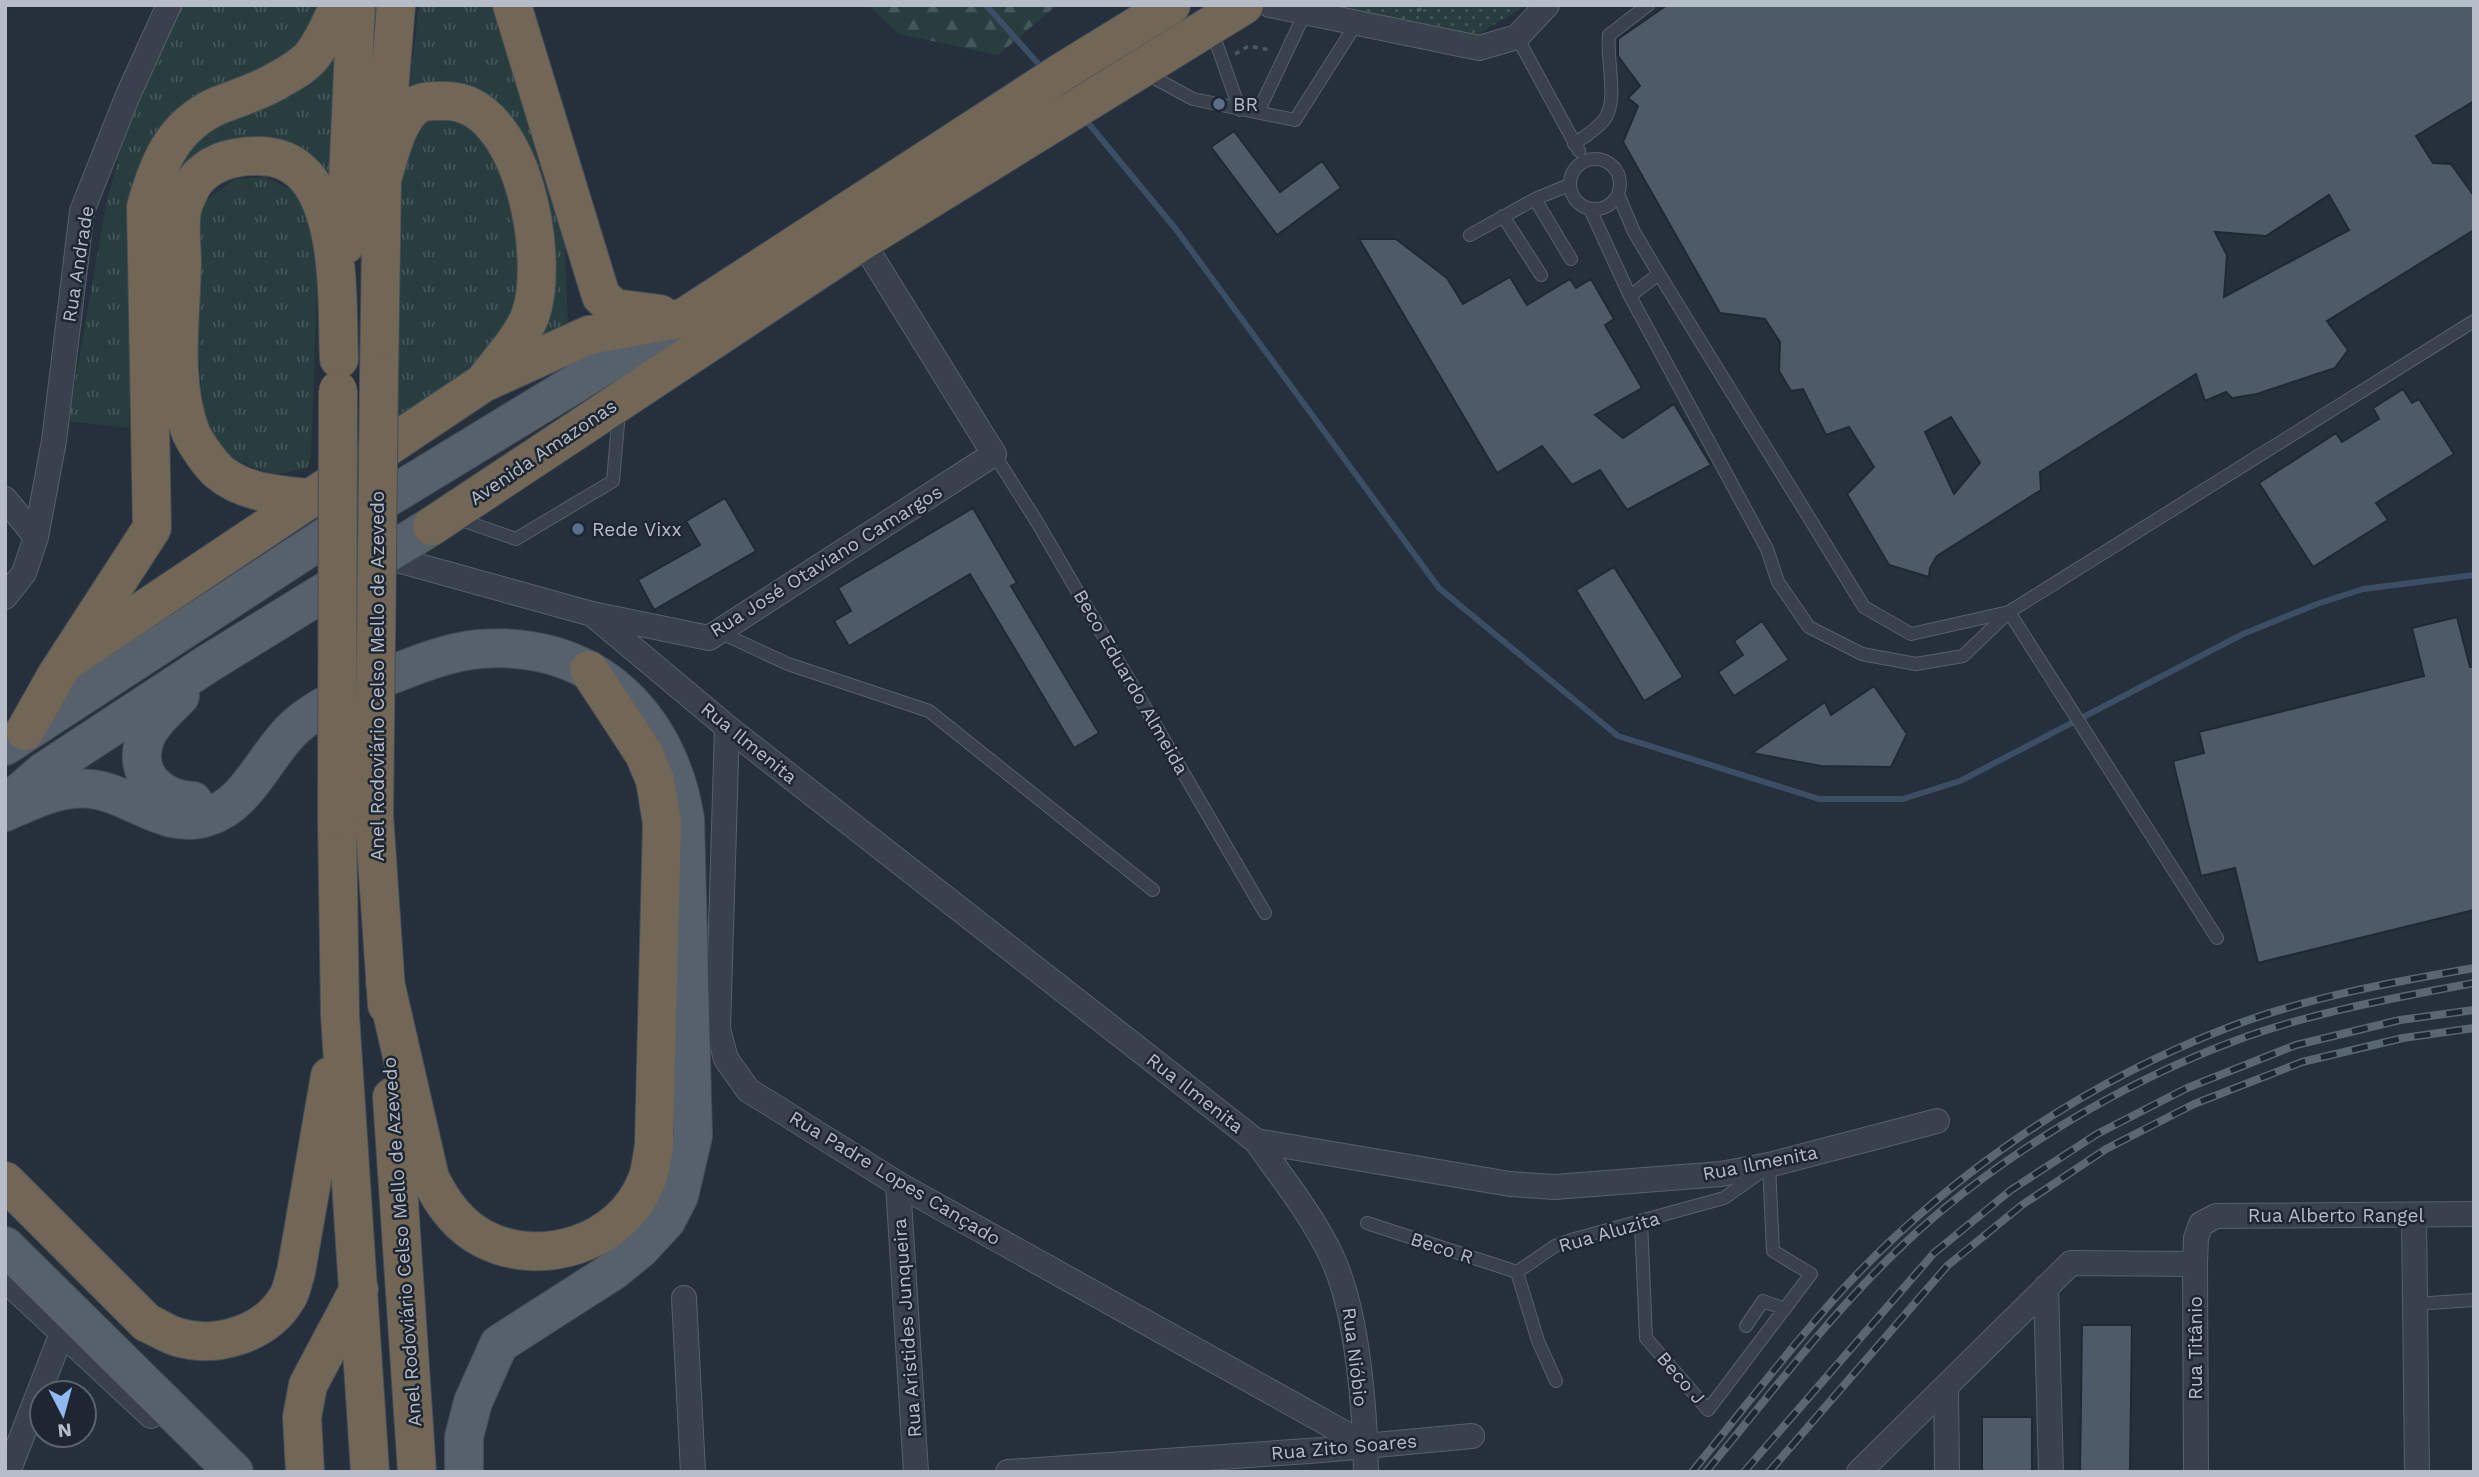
<svg xmlns="http://www.w3.org/2000/svg" width="2479" height="1477" viewBox="0 0 2479 1477" font-family="'Work Sans',sans-serif">
<style>
.grass{fill:url(#grass-tufts)}
.forest{fill:url(#forest-firs)}
.park{fill:url(#park-dots)}
.lines{fill:none;stroke-linecap:round;stroke-linejoin:round}
.stream{stroke:#3c4e64;stroke-width:6}
.building{fill:#4e5a67;stroke:#202933;stroke-width:2;fill-rule:evenodd}
.lane-casing{stroke:#57606a;stroke-width:14}
.street-casing{stroke:#57606a;stroke-width:26}
.primary-casing{stroke:#424b55;stroke-width:40}
.highway-casing{stroke:#444d57;stroke-width:40}
.path{stroke:#475a5c;stroke-width:3.5;stroke-dasharray:5 5;stroke-linecap:butt}
.lane{stroke:#39424c;stroke-width:12}
.street{stroke:#39424c;stroke-width:24}
.primary{stroke:#57616c;stroke-width:38}
.highway{stroke:#726657;stroke-width:38}
.rail-casing{stroke:#5b6673;stroke-width:8}
.rail{stroke:#1e2731;stroke-width:5;stroke-dasharray:16;stroke-linecap:butt}
.highway-bridge-casing{stroke:#444d57;stroke-width:40;stroke-linecap:butt}
.highway-bridge{stroke:#726657;stroke-width:38}
.service-dot{fill:#5c6f8a;stroke:#1e2731;stroke-width:2.5}
.labels{text-anchor:middle;dominant-baseline:central;stroke-width:5;stroke-linejoin:round;paint-order:stroke}
.poi-label{font-size:19px;fill:#b5bdc8;stroke:#1e2731;text-anchor:start}
.street-label{font-size:19px;fill:#b5bdc8;stroke:#1e2731}
</style>
<defs>
<pattern id="grass-tufts" width="24" height="20" patternUnits="userSpaceOnUse" patternTransform="scale(1.75)"><rect width="24" height="20" fill="#283d3e"/><path d="M3 7l-1-3M5 7V3M7 7l1-3M15 17l-1-3M17 17v-4M19 17l1-3" fill="none" stroke="#455758"/></pattern>
<pattern id="forest-firs" width="22" height="20" patternUnits="userSpaceOnUse" patternTransform="scale(1.75)"><rect width="22" height="20" fill="#283d3e"/><path d="M5 1l3.5 6h-7zM16 11l3.5 6h-7z" fill="#455758"/></pattern>
<pattern id="park-dots" width="8" height="8" patternUnits="userSpaceOnUse" patternTransform="scale(1.75)"><rect width="8" height="8" fill="#283d3e"/><path d="M2 2h.1M6 6h.1" fill="none" stroke="#455758" stroke-width="1.8" stroke-linecap="round"/></pattern>
</defs>
<rect width="100%" height="100%" fill="#25303c"/>
<path class="grass" d="M182 5H321L296 48 263 72 203 96 150 141 132 205 129 428 68 421 106 205 124 136Z
M419 5H495L514 80 533 121 564 226 568 324 530 346 548 308 471 88 437 81 414 90 410 84Z
M339 50 330 187 298 150 168 182 182 147Z
M428 121H460L484 140 512 190 524 254 511 320 481 362 397 418 398 180 413 136Z
M265 177 300 194 318 261 311 456 307 468 275 475 235 460 219 446 204 414 199 359 196 220 208 199 235 179Z"/>
<path class="forest" d="M868 5H1057L998 55 899 34Z"/>
<path class="park" d="M1329 5H1527L1477 35Z"/>
<g class="lines">
<path class="stream" d="M986 5 1043 69
M1084 118 1175 228 1439 588 1618 736 1819 799H1903L1960 781 2243 634 2317 604 2363 589 2474 575"/>
</g>
<path class="building" d="M1667 5H2474V101L2416 136 2433 163 2451 164 2474 196V230L2327 321 2348 350 2335 368 2257 394 2232 398 2226 392 2205 401 2196 374 2040 472 2041 490 1937 556 1930 568 1929 577 1889 565 1847 494 1874 467 1849 427 1826 435 1803 389 1791 391 1779 371 1780 342 1765 319 1720 313 1623 142 1638 106 1628 98 1640 86 1618 56V39ZM2329 195 2349 230 2224 297 2227 255 2215 232 2266 236ZM1951 417 1980 463 1954 494 1925 432Z
M1234 131 1280 192 1322 161 1341 188 1277 235 1211 147Z
M1359 239H1396L1447 278 1463 304 1510 277 1527 305 1570 279 1576 288 1591 279 1614 319 1605 325 1642 388 1595 415 1623 438 1674 404 1711 465 1627 510 1600 470 1572 485 1542 446 1497 473Z
M2403 389 2412 403 2419 399 2454 454 2376 503 2388 520 2313 567 2259 483 2336 433 2342 442 2379 419 2373 408Z
M725 498 756 551 654 610 638 580 700 545 686 521Z
M973 508 1017 583 1011 586 1099 733 1074 748 970 574 849 646 834 621 851 611 838 588Z
M1614 567 1683 677 1644 701 1576 590Z
M2457 617 2470 667 2474 666V910L2258 963 2235 868 2201 876 2173 761 2204 753 2199 732 2424 676 2412 628Z
M1762 621 1789 660 1734 696 1718 672 1743 655 1734 641Z
M1874 686 1907 734 1891 767 1821 766 1752 753 1825 702 1831 715Z
M2082 1325H2132L2130 1472H2080Z
M1982 1417H2032V1472H1982Z"/>
<g class="lines">
<g class="lane-casing">
<path id="lane" d="M1212 31 1240 110
M1517 37 1579 151
M1145 73 1193 99 1295 120 1356 24
M1259 110 1305 13
M1574 144C1584 137 1597 129 1604 120 1619 101 1606 60 1609 35L1648 5
M1570 184a25 25 0 1 1 50 0a25 25 0 1 1-50 0Z
M1618 194 1634 232 1659 274 1864 607 1911 634 2009 612
M1535 199 1571 259
M1590 209 1630 296 1767 549 1778 582 1809 627 1862 654 1916 664 1963 656 2009 612 2474 321
M1503 216 1541 275
M1470 235 1535 199 1569 185
M1630 296 1659 274
M994 454 1037 522 1265 913
M458 519 516 539 613 481 619 412
M2009 612 2217 938
M719 632 788 664 929 711 1153 890
M1641 1222 1646 1338 1708 1410 1811 1274 1773 1251 1769 1165
M1367 1223 1517 1272
M2415 1304 2474 1300
M1746 1326 1763 1301 1785 1309
M1556 1381 1538 1341 1517 1272 1555 1246 1571 1240 1724 1198 1761 1172"/>
</g>
<g class="street-casing">
<path id="street" d="M1270 5 1479 48 1517 37 1547 5
M5 499 36 537
M383 556 592 614 709 638 994 454 862 241
M5 597 24 573 36 537 54 441 82 211 128 95 169 5
M592 614 727 727 1256 1141 1510 1184 1555 1187 1721 1174 1769 1165 1937 1121
M727 727 718 1029 726 1059 748 1090 898 1184 1366 1445
M1256 1141C1283 1179 1312 1215 1332 1257 1358 1314 1365 1409 1366 1472
M898 1184 916 1472
M2414 1215 2417 1472
M5 1280 151 1416
M2046 1287 2051 1472
M684 1298 693 1472
M1946 1387 1947 1472
M8 1472 62 1333
M1008 1472 1322 1450 1472 1436
M1859 1472 2071 1263 2195 1264
M2196 1472 2195 1264 2196 1238 2201 1224 2216 1216 2474 1214"/>
</g>
<g class="primary-casing">
<path id="primary" d="M180 696C168 709 151 722 145 739 132 775 160 799 193 801
M5 746 356 517 681 319
M12 799 43 772 209 663 432 526
M5 812C33 800 60 786 91 789 130 793 166 831 207 817 249 804 265 754 295 727 318 706 358 688 388 676 416 665 448 652 479 649 591 640 668 712 685 819L693 1136 679 1196 666 1221 640 1249 613 1271 499 1344 473 1402 464 1437V1472
M5 1246 234 1472"/>
</g>
<g class="highway-casing">
<path id="highway" d="M512 5 601 296 614 308 660 314
M382 179C389 158 396 121 415 106 423 100 436 101 446 101 523 101 551 259 530 316 521 339 499 362 484 382
M345 245 356 5
M379 376 382 179 396 5
M309 498C278 495 244 493 219 472 210 464 196 444 191 433 171 381 181 317 182 264 182 247 179 226 182 210 184 202 190 188 195 181 210 162 234 156 257 156 347 154 336 298 339 359
M432 526 862 241 1244 5
M67 661 483 383 589 335 683 318 1062 72 1171 5
M25 731 56 676 152 528 146 207C158 163 173 126 217 106 235 99 254 93 271 84 285 76 300 69 311 57 323 42 331 23 339 5
M374 815 387 1005
M337 817 340 1015 370 1472
M385 982 430 1178C441 1201 458 1225 482 1238 540 1269 621 1244 646 1182 651 1171 652 1157 654 1145L662 823 655 780 644 754 589 670
M392 1097 417 1472
M5 1181 147 1323C157 1327 167 1334 177 1337 216 1349 266 1334 287 1298 292 1291 293 1280 296 1272L330 1076
M305 1472 302 1417 308 1385 359 1289"/>
</g>
<path class="path" d="M1417 11 1428 5
M1235 54 1249 46 1270 50"/>
<use href="#lane" class="lane"/>
<use href="#street" class="street"/>
<use href="#primary" class="primary"/>
<use href="#highway" class="highway"/>
<g class="rail-casing">
<path id="rail" d="M1692 1472C1742 1411 1791 1346 1844 1288 1951 1173 2084 1082 2232 1026 2309 997 2393 982 2474 968
M1706 1472C1770 1395 1831 1313 1904 1244 1994 1159 2120 1083 2237 1040 2313 1012 2394 998 2474 983
M1744 1472 1934 1253 2011 1190 2097 1134 2187 1088 2296 1045 2400 1020 2474 1010
M1769 1472 1947 1266 2022 1205 2106 1149 2194 1104 2302 1062 2403 1038 2474 1028"/>
</g>
<use href="#rail" class="rail"/>
<g class="highway-bridge-casing">
<path id="highway-bridge" d="M374 815 379 376
M337 817 338 390"/>
</g>
<use href="#highway-bridge" class="highway-bridge"/>
</g>
<g class="service-dot">
<circle cx="1219" cy="104" r="7"/>
<circle cx="578" cy="529" r="7"/>
</g>
<g class="labels">
<g class="poi-label">
<text x="1233" y="104">BR</text>
<text x="592" y="529">Rede Vixx</text>
</g>
<g class="street-label">
<text transform="translate(78 264) rotate(-81)">Rua Andrade</text>
<text transform="translate(543 452) rotate(-34)">Avenida Amazonas</text>
<text transform="translate(826 561) rotate(-32)">Rua José Otaviano Camargos</text>
<text transform="translate(377 676) rotate(-90)">Anel Rodoviário Celso Mello de Azevedo</text>
<text transform="translate(1131 682) rotate(60)">Beco Eduardo Almeida</text>
<text transform="translate(749 743) rotate(39)">Rua Ilmenita</text>
<text transform="translate(1195 1093) rotate(38)">Rua Ilmenita</text>
<text transform="translate(1760 1163) rotate(-11)">Rua Ilmenita</text>
<text transform="translate(895 1178) rotate(31)">Rua Padre Lopes Cançado</text>
<text x="2336" y="1215">Rua Alberto Rangel</text>
<text transform="translate(1609 1232) rotate(-16)">Rua Aluzita</text>
<text transform="translate(402 1242) rotate(-94)">Anel Rodoviário Celso Mello de Azevedo</text>
<text transform="translate(1442 1248) rotate(18)">Beco R</text>
<text transform="translate(907 1328) rotate(-94)">Rua Aristides Junqueira</text>
<text transform="translate(2195 1348) rotate(-90)">Rua Titânio</text>
<text transform="translate(1355 1357) rotate(83)">Rua Nióbio</text>
<text transform="translate(1681 1378) rotate(49)">Beco J</text>
<text transform="translate(1344 1447) rotate(-5)">Rua Zito Soares</text>
</g>
</g>
<rect width="2479" height="1477" fill="none" stroke="#b5bdc8" stroke-width="14"/>
<g transform="translate(63 1414) rotate(174)"><circle r="33" fill="#1e2731" stroke="#5a636d" stroke-width="2"/>
<path d="M0-5L12 26L0 18L-12 26Z" fill="#90b9f1"/>
<text y="-10" font-size="19" font-weight="bold" text-anchor="middle" fill="#b5bdc8">N</text>
</g>
</svg>
